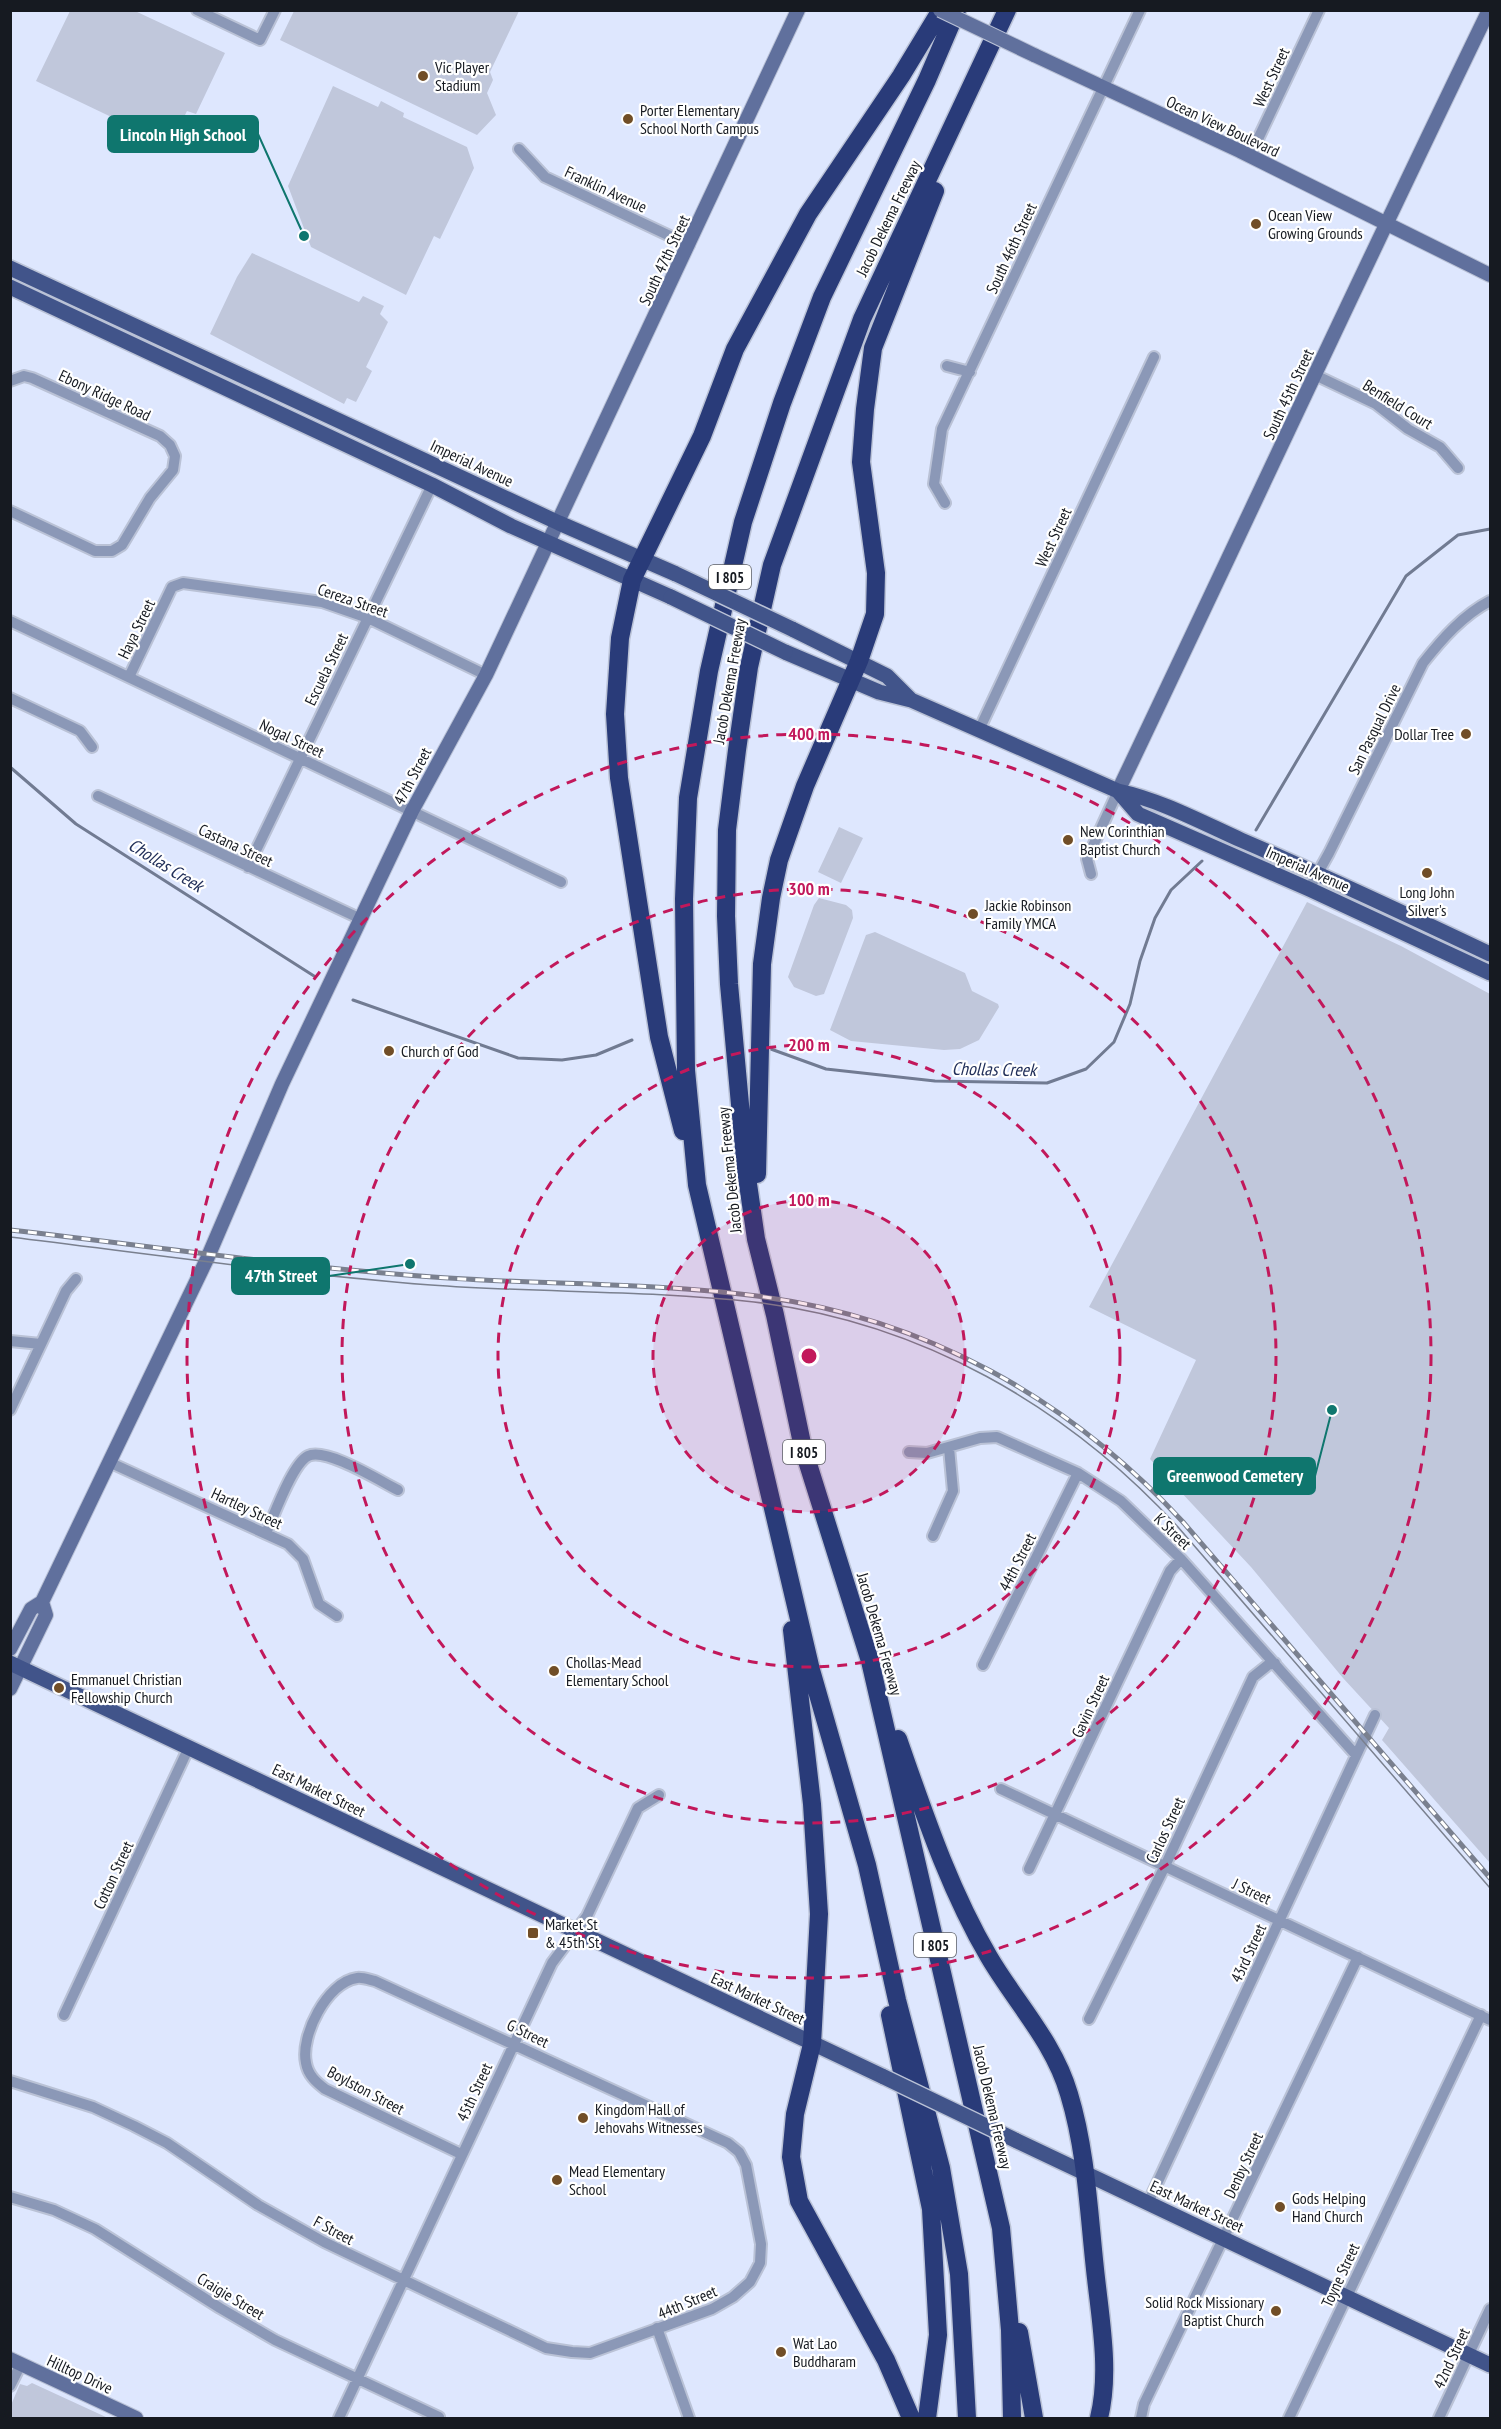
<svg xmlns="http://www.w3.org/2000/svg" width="1501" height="2429" viewBox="0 0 1501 2429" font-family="'PT Sans Narrow',sans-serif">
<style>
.green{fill:#c0c7db}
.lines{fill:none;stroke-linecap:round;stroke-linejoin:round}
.stream{stroke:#717b92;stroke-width:3}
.street-casing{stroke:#bac2d6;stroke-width:14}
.secondary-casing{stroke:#bac2d6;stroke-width:16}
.primary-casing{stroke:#bac2d6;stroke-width:18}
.highway-casing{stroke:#bac2d6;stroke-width:21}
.street{stroke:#8b98b7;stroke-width:10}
.secondary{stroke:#60709d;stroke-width:14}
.primary{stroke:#41548a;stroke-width:15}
.highway{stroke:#293b79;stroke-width:18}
.tram{stroke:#7a808f;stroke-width:1.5}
.rail-casing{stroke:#7a808f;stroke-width:5}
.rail{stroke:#fff;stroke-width:3;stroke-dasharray:9;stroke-linecap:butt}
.secondary-bridge-casing{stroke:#bac2d6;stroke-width:16;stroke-linecap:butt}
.primary-bridge-casing{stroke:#bac2d6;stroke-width:18;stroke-linecap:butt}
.secondary-bridge{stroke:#60709d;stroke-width:14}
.primary-bridge{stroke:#41548a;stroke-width:15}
.ring{fill:none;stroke:#c2185b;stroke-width:3;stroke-dasharray:10 8}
.poi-dot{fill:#714e27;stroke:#fff;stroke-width:2}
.labels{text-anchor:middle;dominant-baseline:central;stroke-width:4.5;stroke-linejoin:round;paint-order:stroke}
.shield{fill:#fff;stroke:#5c5f64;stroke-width:1.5}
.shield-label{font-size:15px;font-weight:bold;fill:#161a21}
.poi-label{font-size:16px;fill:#161a21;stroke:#fff;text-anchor:start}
.street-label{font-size:16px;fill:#161a21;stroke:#fff}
.water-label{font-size:18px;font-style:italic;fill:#22305a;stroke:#fff}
.centre{fill:#c2185b;stroke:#fff;stroke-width:3}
.ring-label{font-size:18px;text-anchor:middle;font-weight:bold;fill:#c2185b;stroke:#fff;stroke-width:4.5;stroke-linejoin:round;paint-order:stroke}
.leader{fill:none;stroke:#0f766e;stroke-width:2}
.callout-dot{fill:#0f766e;stroke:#fff;stroke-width:2}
.callout{fill:#0f766e;stroke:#0f766e;stroke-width:2}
.callout-label{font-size:18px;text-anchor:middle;font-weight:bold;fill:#fff}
</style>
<rect width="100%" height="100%" fill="#dee7fe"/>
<path class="green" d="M70 11H135L225 53 196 114 187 111 170 145 36 81Z
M294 11H519L490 72 493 80 487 93 496 115 477 135 280 40Z
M333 86 378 107 381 101 404 113 403 117 467 147 474 168 440 239 434 236 406 295 311 247 288 186Z
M252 253 359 302 363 296 384 306 380 314 388 322 366 367 372 371 356 402 347 398 344 404 210 334 237 277Z
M839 827 863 838 841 883 818 872Z
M819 898 846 905 852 910 853 918 824 994 816 996 794 987 788 977 814 905Z
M1307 902 1401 946 1490 994V1863L1382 1740 1389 1728 1343 1678 1251 1567 1150 1459 1196 1360 1089 1307Z
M875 932 965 973 972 991 998 1004 999 1007 979 1040 960 1049 944 1050 851 1041 830 1030 866 935Z
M32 2383 108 2418H11V2405L20 2384 27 2386Z"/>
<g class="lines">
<path class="stream" d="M10 767 76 824 314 976
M1256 830 1406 576 1458 535 1490 529
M353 1000 518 1058 562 1060 596 1055 632 1040
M768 1048 826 1069 935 1081 1047 1083 1086 1069 1114 1042 1130 1004 1140 961 1155 918 1171 890 1202 861"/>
<g class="street-casing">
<path id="street" d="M197 10 260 40 275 10
M519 149 545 177 689 245
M1250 156 1319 10
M947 366 970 372
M1315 375 1376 404 1408 429 1440 447 1458 468
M10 381 24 376 32 378 160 436 170 445 175 456 173 470 150 498 122 545 112 551H95L10 511
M945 503 934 484 942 429 1140 10
M10 621 561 882
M129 677 172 587 183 583 322 602 368 618 486 675
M10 698 80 731 92 747
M979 730 1154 357
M98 796 361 919
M248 867 432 485
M1091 874 1087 859 1118 791
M1309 889 1329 853 1423 663C1442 639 1463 615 1490 601
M10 1341 41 1344
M10 1410 66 1291 76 1279
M909 1452 927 1453 980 1438 997 1437 1078 1473 1121 1501 1181 1559 1356 1755
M111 1463 288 1544 303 1559 319 1604 337 1616
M266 1533C274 1516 292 1464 308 1456 326 1447 380 1481 398 1490
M933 1536 953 1491 949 1448
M983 1665 1078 1473
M1001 1789 1490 2020
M1029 1869 1170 1571 1181 1559
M64 2015 189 1747
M1089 2019 1165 1866 1253 1677 1268 1665 1275 1663
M10 2081 93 2107 134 2126 167 2143 258 2205 324 2242 546 2348 572 2352 590 2353 712 2309 733 2297 750 2282 760 2263 761 2244 746 2165 739 2152 728 2143 375 1981C370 1980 362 1977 357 1978 327 1982 300 2036 306 2063 308 2075 316 2082 325 2089L461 2154
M10 2197 54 2210 95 2229 220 2308 275 2340 439 2417
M1148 2203 1375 1715
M657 2328 689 2418
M10 2386 21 2364
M339 2418 552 1963 587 1916 638 1808 659 1795
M1141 2418 1144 2404 1358 1957
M1289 2418 1481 2015
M1439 2418 1490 2309"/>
</g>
<g class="secondary-casing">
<path id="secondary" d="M1034 55 1240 151 1490 275
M1118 791C1242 531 1363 269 1489 10
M10 1649 31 1609 42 1602 207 1259 282 1084 412 811 486 675 798 10
M10 1689 46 1615 42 1602
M10 2359 136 2418"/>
</g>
<g class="primary-casing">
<path id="primary" d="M10 268 559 523 676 574
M10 287 432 485 511 526 671 597
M792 629 887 676 911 700
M785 652 879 692 911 700 1118 791C1160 800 1201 822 1241 840 1325 876 1408 915 1490 954
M1118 791 1138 814 1309 889 1490 973
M10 1663 884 2077
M1015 2140 1490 2365"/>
</g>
<g class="highway-casing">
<path id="highway" d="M957 10 927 80 822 297 782 403 743 522 709 671 688 798 684 899 686 1070 697 1185 811 1670 867 1865 897 2000 941 2168 959 2274 967 2418
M1007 10 862 319 772 565 749 667 737 750 727 830 726 916 729 984 746 1170 756 1239 775 1315 803 1448 870 1661 1001 2228 1010 2330 1012 2418
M683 1131 659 1037 619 778 615 714 620 638 632 580 702 436 735 349 808 214 901 76 941 10
M757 1174 762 964 771 898 779 860 805 786 859 661 875 614 876 573 861 462 865 409 873 348 935 191
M792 1630 812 1804 819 1914 812 2044 795 2114 791 2157 799 2201 886 2360 911 2418
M898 1739C924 1813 949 1889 989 1957 1016 2003 1054 2042 1069 2094 1087 2153 1089 2218 1096 2278 1101 2323 1110 2374 1099 2418
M890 2015 931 2209 938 2335 927 2418
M1019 2332 1034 2418"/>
</g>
<use href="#street" class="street"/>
<use href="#secondary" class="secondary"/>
<use href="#primary" class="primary"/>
<use href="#highway" class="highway"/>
<path class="tram" d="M10 1237C150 1254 290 1274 431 1285 538 1293 647 1290 754 1302 920 1322 1066 1405 1178 1527L1490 1888"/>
<g class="rail-casing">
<path id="rail" d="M10 1230C151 1246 292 1267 433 1277 540 1285 650 1282 757 1296 924 1317 1070 1399 1183 1522L1490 1878"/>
</g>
<use href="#rail" class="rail"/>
<g class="secondary-bridge-casing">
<path id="secondary-bridge" d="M940 10 1034 55"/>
</g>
<g class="primary-bridge-casing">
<path id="primary-bridge" d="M676 574 792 629
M671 597 785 652
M884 2077 1015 2140"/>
</g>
<use href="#secondary-bridge" class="secondary-bridge"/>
<use href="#primary-bridge" class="primary-bridge"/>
</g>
<circle cx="809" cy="1356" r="156" fill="#c2185b" fill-opacity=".12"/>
<g class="ring">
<circle cx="809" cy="1356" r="156"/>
<circle cx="809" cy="1356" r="311"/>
<circle cx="809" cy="1356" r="467"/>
<circle cx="809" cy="1356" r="622"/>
</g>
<g class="poi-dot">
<circle cx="423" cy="76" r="6"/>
<circle cx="628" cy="119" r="6"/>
<circle cx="1256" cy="224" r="6"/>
<circle cx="1466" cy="734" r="6"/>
<circle cx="1068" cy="840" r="6"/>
<circle cx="1427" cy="873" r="6"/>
<circle cx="973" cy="914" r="6"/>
<circle cx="389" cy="1051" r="6"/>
<circle cx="554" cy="1671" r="6"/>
<circle cx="59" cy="1688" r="6"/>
<rect x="527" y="1927" width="12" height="12" rx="3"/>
<circle cx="583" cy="2118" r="6"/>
<circle cx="557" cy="2180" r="6"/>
<circle cx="1280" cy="2207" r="6"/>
<circle cx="1276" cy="2311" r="6"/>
<circle cx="781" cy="2352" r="6"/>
</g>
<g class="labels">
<g class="shield">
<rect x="709" y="565" width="42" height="24" rx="4.5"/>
<rect x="783" y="1440" width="42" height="24" rx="4.5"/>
<rect x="914" y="1933" width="42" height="24" rx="4.5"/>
</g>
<g class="shield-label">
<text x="730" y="577">I 805</text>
<text x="804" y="1452">I 805</text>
<text x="935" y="1945">I 805</text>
</g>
<g class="poi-label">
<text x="435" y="67">Vic Player<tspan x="435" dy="18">Stadium</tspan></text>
<text x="640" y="110">Porter Elementary<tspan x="640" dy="18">School North Campus</tspan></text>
<text x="1268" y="215">Ocean View<tspan x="1268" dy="18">Growing Grounds</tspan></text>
<text x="1454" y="734" text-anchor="end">Dollar Tree</text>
<text x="1080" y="831">New Corinthian<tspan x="1080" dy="18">Baptist Church</tspan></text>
<text x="1427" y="892" text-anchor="middle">Long John<tspan x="1427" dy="18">Silver's</tspan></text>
<text x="985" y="905">Jackie Robinson<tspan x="985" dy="18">Family YMCA</tspan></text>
<text x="401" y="1051">Church of God</text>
<text x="566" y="1662">Chollas-Mead<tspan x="566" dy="18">Elementary School</tspan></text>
<text x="71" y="1679">Emmanuel Christian<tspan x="71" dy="18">Fellowship Church</tspan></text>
<text x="545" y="1924">Market St<tspan x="545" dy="18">&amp; 45th St</tspan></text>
<text x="595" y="2109">Kingdom Hall of<tspan x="595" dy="18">Jehovahs Witnesses</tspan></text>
<text x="569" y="2171">Mead Elementary<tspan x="569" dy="18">School</tspan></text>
<text x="1292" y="2198">Gods Helping<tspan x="1292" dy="18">Hand Church</tspan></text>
<text x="1264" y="2302" text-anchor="end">Solid Rock Missionary<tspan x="1264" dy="18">Baptist Church</tspan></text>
<text x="793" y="2343">Wat Lao<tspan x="793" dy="18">Buddharam</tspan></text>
</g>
<g class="street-label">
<text transform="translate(1271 77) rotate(-65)">West Street</text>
<text transform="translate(1223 126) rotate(25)">Ocean View Boulevard</text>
<text transform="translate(606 189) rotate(25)">Franklin Avenue</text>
<text transform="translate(888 218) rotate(-64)">Jacob Dekema Freeway</text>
<text transform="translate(1011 248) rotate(-65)">South 46th Street</text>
<text transform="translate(664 260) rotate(-65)">South 47th Street</text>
<text transform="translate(1288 394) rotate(-65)">South 45th Street</text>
<text transform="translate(105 395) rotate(25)">Ebony Ridge Road</text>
<text transform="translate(1398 404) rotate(32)">Benfield Court</text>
<text transform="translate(472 463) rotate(25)">Imperial Avenue</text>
<text transform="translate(1053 537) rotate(-65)">West Street</text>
<text transform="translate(353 600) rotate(19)">Cereza Street</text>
<text transform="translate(136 629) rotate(-64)">Haya Street</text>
<text transform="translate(326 669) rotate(-64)">Escuela Street</text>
<text transform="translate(729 681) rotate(-80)">Jacob Dekema Freeway</text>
<text transform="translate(1374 729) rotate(-64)">San Pasqual Drive</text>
<text transform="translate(292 738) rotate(25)">Nogal Street</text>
<text transform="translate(412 776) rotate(-62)">47th Street</text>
<text transform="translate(236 845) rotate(25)">Castana Street</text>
<text transform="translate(1308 869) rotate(24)">Imperial Avenue</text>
<text transform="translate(729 1170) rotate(-96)">Jacob Dekema Freeway</text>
<text transform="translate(247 1508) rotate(25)">Hartley Street</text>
<text transform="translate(1173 1531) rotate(44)">K Street</text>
<text transform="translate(1017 1562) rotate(-63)">44th Street</text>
<text transform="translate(880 1634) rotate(74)">Jacob Dekema Freeway</text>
<text transform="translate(1090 1706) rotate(-65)">Gavin Street</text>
<text transform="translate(319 1790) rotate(26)">East Market Street</text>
<text transform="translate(1165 1830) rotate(-65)">Carlos Street</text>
<text transform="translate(113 1875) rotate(-65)">Cotton Street</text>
<text transform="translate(1252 1891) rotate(25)">J Street</text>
<text transform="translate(1248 1953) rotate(-65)">43rd Street</text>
<text transform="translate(758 1998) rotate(25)">East Market Street</text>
<text transform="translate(528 2033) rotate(26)">G Street</text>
<text transform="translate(366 2090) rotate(28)">Boylston Street</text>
<text transform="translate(474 2092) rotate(-65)">45th Street</text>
<text transform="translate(993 2107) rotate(77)">Jacob Dekema Freeway</text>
<text transform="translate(1243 2165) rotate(-65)">Denby Street</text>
<text transform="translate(1197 2206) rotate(25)">East Market Street</text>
<text transform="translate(334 2230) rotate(28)">F Street</text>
<text transform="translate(1340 2275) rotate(-65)">Toyne Street</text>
<text transform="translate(231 2296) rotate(31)">Craigie Street</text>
<text transform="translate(687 2302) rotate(-23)">44th Street</text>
<text transform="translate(1451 2358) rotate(-65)">42nd Street</text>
<text transform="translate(80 2374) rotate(25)">Hilltop Drive</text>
</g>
<g class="water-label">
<text transform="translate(166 865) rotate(32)">Chollas Creek</text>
<text transform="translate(994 1069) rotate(1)">Chollas Creek</text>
</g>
</g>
<circle cx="809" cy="1356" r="9" class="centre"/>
<g class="ring-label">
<text x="809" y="740">400 m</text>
<text x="809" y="895">300 m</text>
<text x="809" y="1051">200 m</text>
<text x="809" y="1206">100 m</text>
</g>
<path class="leader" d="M304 236L258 134M410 1264L329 1276M1332 1410L1315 1476"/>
<g class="callout-dot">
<circle cx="304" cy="236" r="6"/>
<circle cx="410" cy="1264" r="6"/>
<circle cx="1332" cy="1410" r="6"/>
</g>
<g class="callout">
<rect x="108" y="116" width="150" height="36" rx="6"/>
<rect x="232" y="1258" width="97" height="36" rx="6"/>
<rect x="1154" y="1458" width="161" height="36" rx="6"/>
</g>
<g class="callout-label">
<text x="183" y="141">Lincoln High School</text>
<text x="281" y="1282">47th Street</text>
<text x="1235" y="1482">Greenwood Cemetery</text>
</g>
<rect width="1501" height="2429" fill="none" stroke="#161a21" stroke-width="24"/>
</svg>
